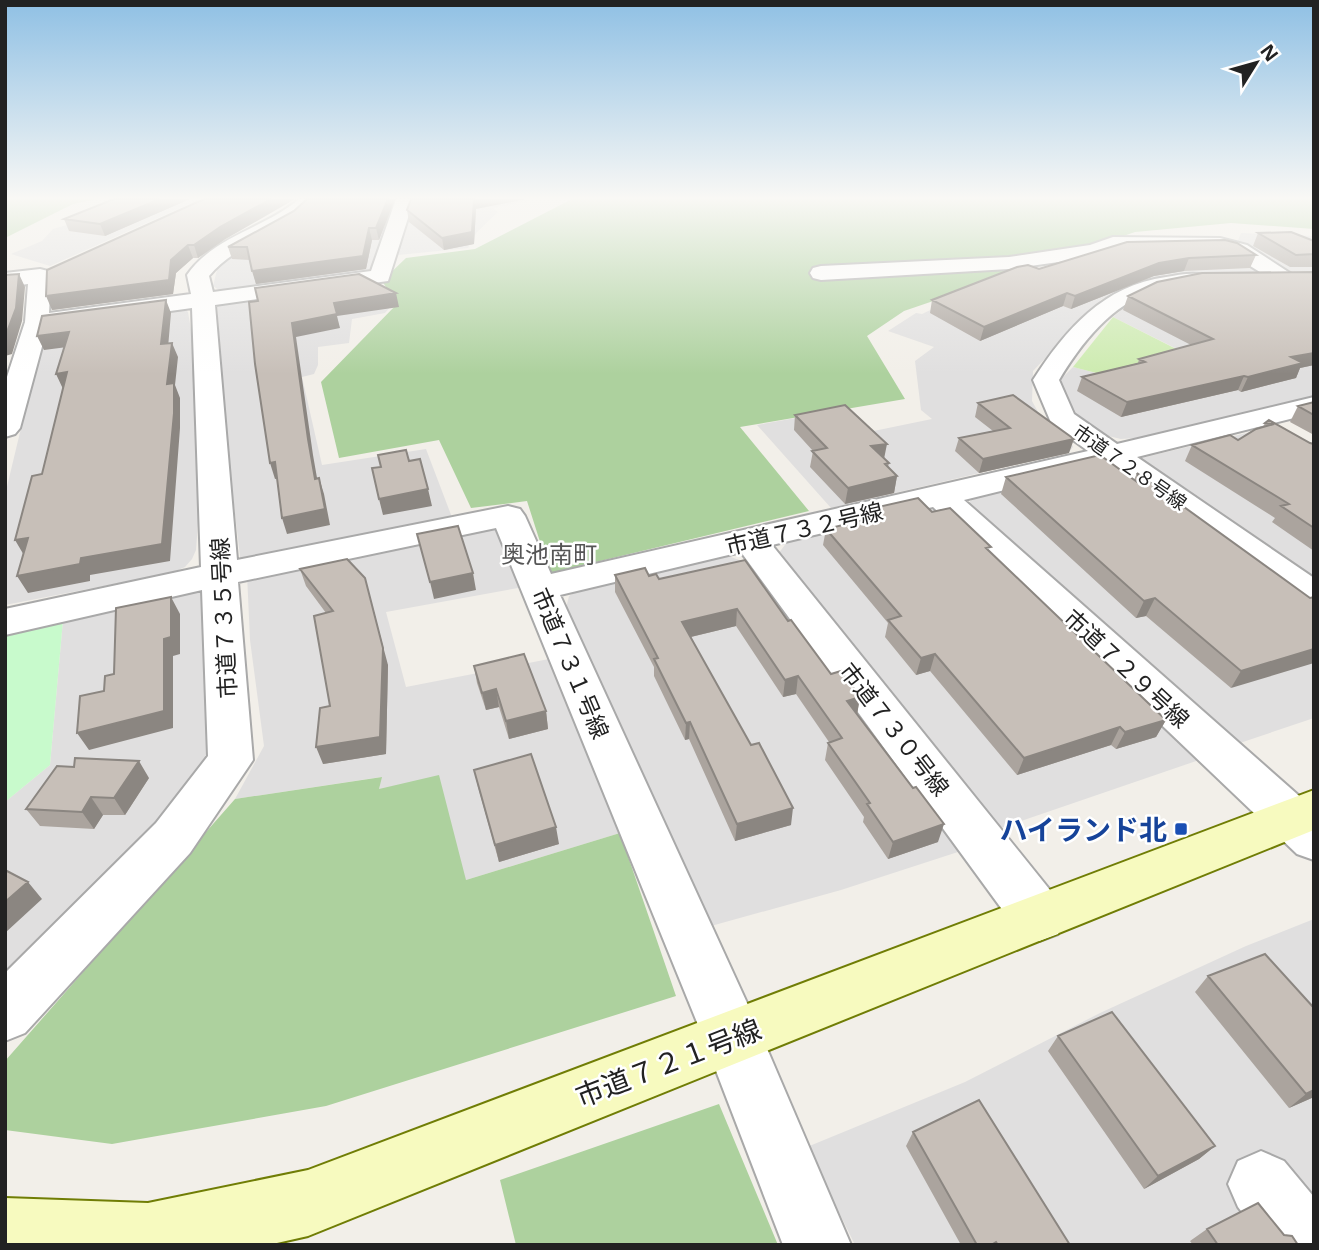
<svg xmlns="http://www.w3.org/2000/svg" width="1319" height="1250" viewBox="0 0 1319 1250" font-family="'Noto Sans','Noto Sans JP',sans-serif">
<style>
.residential{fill:#e0dfdf}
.grass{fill:#cdebb0}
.forest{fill:#add19e}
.park{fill:#c8facc}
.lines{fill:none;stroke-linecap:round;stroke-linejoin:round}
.street-casing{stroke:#a9a9a9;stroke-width:4}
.secondary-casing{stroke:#707d05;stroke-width:4}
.street{fill:#fff;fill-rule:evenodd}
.secondary{fill:#f7fabf;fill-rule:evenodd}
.wall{fill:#aba49e}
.shaded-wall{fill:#8b8681}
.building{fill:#c7bfb8;stroke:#8b8681;stroke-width:2}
.transit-dot{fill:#1a4fb4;stroke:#fff;stroke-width:2.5}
.labels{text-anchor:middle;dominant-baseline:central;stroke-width:5;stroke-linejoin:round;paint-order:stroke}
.far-street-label{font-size:19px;fill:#222;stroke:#fff}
.street-label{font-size:23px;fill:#222;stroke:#fff}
.neighbourhood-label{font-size:24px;fill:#555;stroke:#fff}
.near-transit-label{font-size:28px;font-weight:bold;fill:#164399;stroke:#fff;text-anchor:end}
.near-street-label{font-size:28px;fill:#222;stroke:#fff}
</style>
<rect width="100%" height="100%" fill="#f2efe9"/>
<path class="residential" d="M113 199 196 201 50 266 11 254 42 241 53 229 100 215 83 213Z
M318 199H399L377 257 370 269 355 273 222 292 213 286 218 266 228 255Z
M421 199H538L493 208 498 212 477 232 468 248 398 255 412 201Z
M1241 233 1314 236V271L1289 272 1237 243Z
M1219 245 1268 273 1167 277 1127 287 1101 300 1033 371 1032 401 1038 412 1070 439 1073 447 1069 452 831 508 757 425 835 411 859 434 932 419 921 410 915 361 934 347 888 331 916 313 922 314 970 291 1071 258Z
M1314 280V396L1196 426 1136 438 1121 439 1100 434 1084 424 1059 398 1058 382 1073 367 1116 378 1189 355 1113 317 1126 306Z
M377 281 392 305 385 313 352 319 349 343 318 347V365L314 374 302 377 322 465 426 449 453 520 241 565 228 455 217 304Z
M184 308 188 312 193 341V385L199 434 200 496 196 550 192 559 185 567 171 573 5 605V495L44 332Z
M1259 430 1314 457V582L1143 466 1141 458Z
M1102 469 1314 610V718L1231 746 970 507V501L978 496Z
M926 508 938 511 1202 759 992 831 778 554 788 541Z
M514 522 531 560 518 588 386 612 406 687 549 659 620 833 466 880 379 789 381 777 235 799 264 746 250 640 247 574Z
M728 556 742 561 794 625 961 851 841 890 711 926 566 608 569 596 583 587 705 559Z
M209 590 215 754 192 793 5 976V802L50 765 63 620Z
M1314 919V1229L1262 1165 1229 1177 1280 1245H855L807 1147 965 1082 1100 1013 1246 946Z"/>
<path class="grass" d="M1113 317 1190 356 1116 378 1073 367Z"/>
<path class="forest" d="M5 199H98L73 204 5 238Z
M572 199H1314V229L1231 223 1135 232 904 311 867 336 905 399 740 427 809 511 550 573 527 501 471 508 439 440 339 458 321 382 397 304 382 281 406 258 475 249Z
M439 775 466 880 620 833 676 996 326 1106 112 1144 5 1130V1061L235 799 382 777 379 789Z
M719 1104 778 1245H516L500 1180Z"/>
<path class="park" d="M63 620 50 765 5 802V633Z"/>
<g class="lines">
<g class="street-casing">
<path id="street" d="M299 199H319C293 234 239 239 209 276L213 292 371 271 396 199H414L388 281 215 305 237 560 508 506 520 509 525 516 551 574 1088 451 1052 425 1033 380C1065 330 1104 285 1166 277 1178 275 1192 272 1204 275L1207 280 1204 285C1188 289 1171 288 1155 292 1112 302 1080 345 1059 380L1074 414 1117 444 1314 397V413L1137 457 1314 578V608L1301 604 1107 465 964 500 1314 809V860L1297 854 933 507 772 545 1058 900 1065 917 1058 934 1039 941 1020 934 741 552 560 595 753 1016 851 1245H783L703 1037 496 528 238 582 253 760 190 853 25 1033 5 1041V973L156 823 208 756 202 590 5 635V609L201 567 192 308 47 328 20 428 15 434 5 437V383L25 322 28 284 5 287V273L40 269 48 271 51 276 49 313 191 294 187 275C214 236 264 229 299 199Z
M1113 237 1220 238 1247 245 1296 277 1293 282C1271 287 1243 256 1220 250L1116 249 1094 257 1009 269 821 280 813 278 810 273 813 268 821 266 1009 257 1090 245Z
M1261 1151 1284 1161 1314 1197V1245H1267L1238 1207 1228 1184 1238 1161Z"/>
</g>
<g class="secondary-casing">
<path id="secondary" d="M1314 790V830L308 1236 268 1245H5V1198L148 1203 308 1170Z"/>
</g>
<use href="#street" class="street"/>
<use href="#secondary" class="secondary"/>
</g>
<path class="wall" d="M108 199H190L105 236 69 231 64 219 109 201Z
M204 199 224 240 198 258H193L176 273 173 294 52 310Z
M307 199H395L379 240H372L366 269 256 284 250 260 232 259 228 247 294 211Z
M476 209 474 244 444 250 409 222 407 210Z
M1258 233 1314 241V267H1290L1253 246Z
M1237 243 1256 255 1250 268 1184 271 1154 276 1071 309 1063 306 980 341 930 313 932 300 1039 269Z
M1314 272V365L1300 368 1296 378 1241 392 1238 390 1121 417 1077 391 1082 377 1138 363 1139 359 1191 345 1123 310 1128 296Z
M1314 402V435L1290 422 1298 406Z
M978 403 1069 453 979 473 955 451 959 438 993 431 975 417Z
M795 415 884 458 889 463 888 467 897 476 894 493 845 504 810 467 813 451 794 430Z
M1269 420 1310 443 1314 444V551L1272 522 1275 518 1185 461 1192 445 1238 440 1263 427 1265 423Z
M1137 473 1310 598 1231 688 1146 616 1136 618 1001 494 1006 477 1134 480Z
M869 509 932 512 989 551 1166 720 1156 737 1116 749 1111 745 1017 775 930 671 916 675 885 637 888 623 823 545 826 529 867 519Z
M300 569 388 665 386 754 323 764 330 706 326 613 306 586Z
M615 575 649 576 788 621 831 674 860 697 857 714 938 842 888 859 863 822 864 817 825 760 828 743 829 742 796 694 783 697 736 626 691 637 791 825 735 841 689 739 685 740 654 676V667L615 592Z
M474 666 546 711 548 729 509 739 499 707 486 710 477 683Z
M474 770 559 844 499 862 478 787Z
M149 778 125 815H103L94 829 40 826 26 809Z
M1208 976 1314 1008V1097L1289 1108 1195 992Z
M1058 1036 1215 1146 1199 1159 1144 1189 1048 1051Z
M913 1132 1070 1245H961L906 1146Z
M1207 1229 1284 1235 1298 1245H1193L1190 1241Z"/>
<path class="shaded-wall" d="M160 199H190L105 236 100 224Z
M271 199H295L224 240 198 258 194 245 220 227Z
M388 199H395L379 240 376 228Z
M474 199H527L476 209 474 244 444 250 442 238Z
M369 228 372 240 366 269 256 284 252 271Z
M188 245 193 258 176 273 173 294 52 310 46 296 171 260Z
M1189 258 1184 271 1154 276 1071 309 1075 296 1159 263Z
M19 274 25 287 22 321 12 354 5 356V337Z
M396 293 399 307 337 316 340 328 296 337 313 455 320 495 315 479 308 439 292 323 334 303Z
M1067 293 1063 306 980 341 984 327Z
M166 300 171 313 167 359 161 344Z
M69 332 75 346 44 350 37 336Z
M172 343 178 357 175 385 180 398V428L170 561 90 575V581L28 593 17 576 81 558 167 384Z
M1314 353V365L1300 368 1296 378 1241 392 1248 377 1291 357Z
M67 372 63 389 56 374Z
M1244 376 1238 390 1121 417 1127 402Z
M1074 439 1069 453 979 473 983 459Z
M887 444 884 459 871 446Z
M275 462 281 478 275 479 270 463Z
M897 476 894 493 845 504 848 488Z
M319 478 324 494 330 525 287 534 282 518Z
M428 489 432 506 383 515 379 499Z
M28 538 25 557 15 540Z
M473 573 476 590 434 599 430 582Z
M365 578 388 665 386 754 323 764 316 747 380 737Z
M171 597 180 614V654L173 656V728L89 750 77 733 164 639Z
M1155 598 1146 616 1136 618 1144 601Z
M737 609 736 626 682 639V622Z
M1314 649V663L1231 688 1241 671Z
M935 654 930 671 916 675 921 658Z
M798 676 796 694 783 697 785 680Z
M496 689 499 707 486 710 482 693Z
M860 697 857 715 847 701Z
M546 711 548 729 509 739 506 721Z
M1166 720 1156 737 1116 749 1125 732Z
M690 722 689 739 685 740 686 723Z
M1120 727 1111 745 1017 775 1024 758Z
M139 761 149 778 125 815 114 798Z
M91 797 103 815 94 829 82 812Z
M793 808 791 825 735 841 737 824Z
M944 824 938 842 888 859 893 842Z
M556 827 559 844 499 862 495 845Z
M28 882 42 899 5 933V902Z
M1314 1090V1097L1289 1108 1306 1094Z
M1215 1146 1199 1159 1144 1189 1158 1176Z"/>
<path class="building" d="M114 199H160L100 224 64 219Z
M204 199H271L220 227 194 245H188L171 260 169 280 46 296 47 270Z
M307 199H388L376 228H369L363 256 252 271 247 247H228L294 211Z
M411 199H474L472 232 442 238 407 210Z
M1291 232 1314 241V254L1296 255 1258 233Z
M1225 240 1237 243 1256 255 1189 258 1159 263 1075 296 1067 293 984 327 932 300 1017 267 1028 265 1039 269 1127 242Z
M1314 272V353L1291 357 1303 363 1248 377 1244 376 1127 402 1082 377 1145 362 1139 359 1213 339 1128 296 1157 282 1202 273Z
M19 274 16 308 5 337V275Z
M359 274 396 293 334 303 337 314 292 323 308 439 315 479 319 478 325 509 282 518 275 462 270 463 255 364 249 302 258 301 255 288Z
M166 300 161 344 172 343 167 384 174 383V413L162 544 81 558 80 564 17 576 28 538 15 540 32 476 42 474 67 372 56 374 69 332 37 336 42 316Z
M1013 395 1074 439 983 459 959 438 1010 428 978 403Z
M1314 402V415L1298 406Z
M845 405 887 444 871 446 889 463 885 464 897 476 848 488 812 451 827 448 795 415Z
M1269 420 1310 443 1314 444V528L1281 506 1289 504 1192 445 1230 435 1238 440 1256 429 1274 424 1265 423Z
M406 450 409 461 420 459 428 489 379 499 372 468 381 467 378 455Z
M1100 455 1144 487 1137 473 1310 598 1314 597V649L1241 671 1155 598 1144 601 1006 477Z
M918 498 932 512 950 508 991 547 986 548 1166 720 1125 732 1120 727 1024 758 935 654 921 658 888 620 901 616 826 529 876 517 869 509Z
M458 526 473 573 430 582 417 534Z
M347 559 365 578 383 648 380 737 316 747 320 708 330 706 314 616 333 611 300 569Z
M745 560 788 621 791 620 831 674 841 671 860 697 847 701 913 788 916 787 944 824 893 842 867 804 870 803 828 743 842 738 798 676 785 680 737 609 682 622 751 745 759 743 793 808 737 824 690 722 686 723 654 659 658 658 615 575 645 568 649 576 656 574 659 579Z
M171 597V637L164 639V711L77 733 80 696 104 691 105 676 114 674 116 608Z
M524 654 546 711 506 721 496 689 482 693 474 666Z
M531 754 556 827 495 845 474 770Z
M75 758 139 761 114 798 91 797 82 812 26 809 57 766 74 767Z
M5 870 28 882 5 902Z
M1265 954 1314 1008V1090L1306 1094 1208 976Z
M1112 1012 1215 1146 1158 1176 1058 1036Z
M979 1100 1070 1245H998L996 1242 991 1245H977L913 1132Z
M1258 1203 1284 1235 1292 1236 1298 1245H1218L1207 1229Z"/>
<linearGradient id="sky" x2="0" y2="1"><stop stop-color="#8fc0e4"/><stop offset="0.53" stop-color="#f9f8f5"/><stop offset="1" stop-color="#f9f8f5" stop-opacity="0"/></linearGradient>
<rect width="1319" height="374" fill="url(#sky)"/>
<rect class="transit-dot" x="1174" y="822" width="14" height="14" rx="3.5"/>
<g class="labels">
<g class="far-street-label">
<text transform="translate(1130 467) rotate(35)">市道７２８号線</text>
</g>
<g class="street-label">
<text transform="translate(804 528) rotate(-13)">市道７３２号線</text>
<text transform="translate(223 618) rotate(-93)">市道７３５号線</text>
<text transform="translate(571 663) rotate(67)">市道７３１号線</text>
<text transform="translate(1127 668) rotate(43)">市道７２９号線</text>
<text transform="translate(895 729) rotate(52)">市道７３０号線</text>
</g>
<g class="neighbourhood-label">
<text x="549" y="553">奥池南町</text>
</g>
<g class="near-transit-label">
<text x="1167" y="829">ハイランド北</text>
</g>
<g class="near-street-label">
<text transform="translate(668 1062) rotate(-21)">市道７２１号線</text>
</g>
</g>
<rect width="1319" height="1250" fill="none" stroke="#222222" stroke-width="14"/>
<g transform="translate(1256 63) rotate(53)" stroke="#ffffff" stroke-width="5" paint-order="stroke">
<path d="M0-5L12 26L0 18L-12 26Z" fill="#222222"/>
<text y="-10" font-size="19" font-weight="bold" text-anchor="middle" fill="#222222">N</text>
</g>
</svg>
